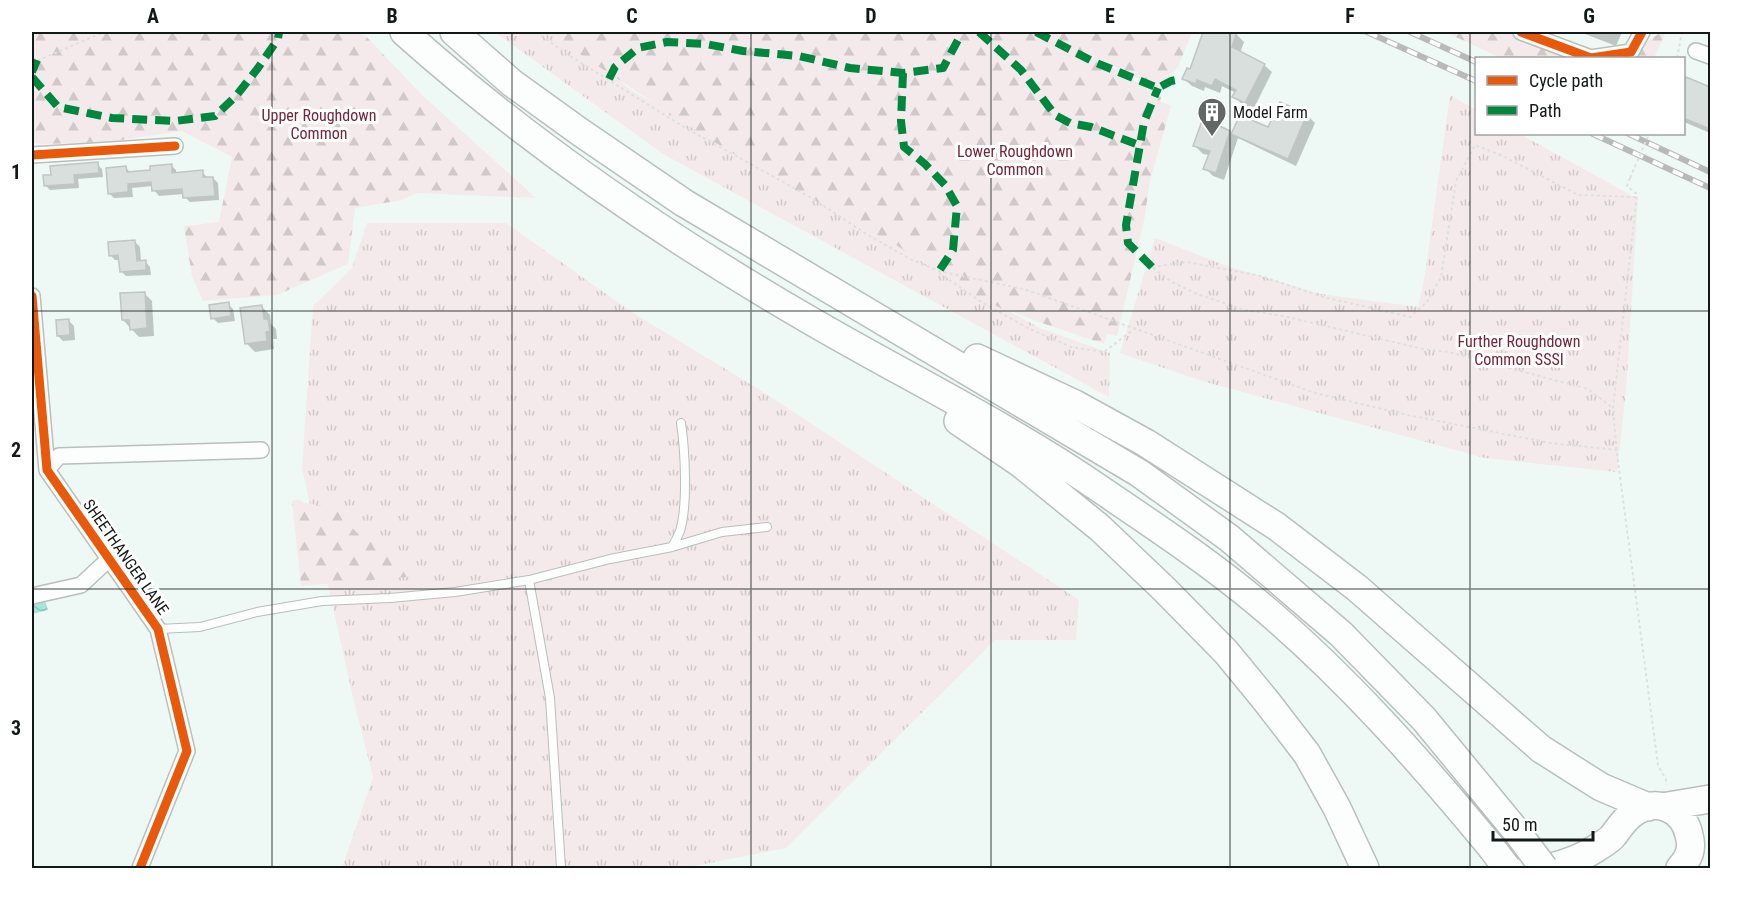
<svg xmlns="http://www.w3.org/2000/svg" width="1742" height="900" viewBox="0 0 1742 900" font-family="'Roboto Condensed',sans-serif">
<style>
.grass{fill:url(#grass-tufts)}
.forest{fill:url(#forest-firs)}
.water{fill:url(#water-waves)}
.shadow{fill:#0003}
.building{fill:#d8dfdd;stroke:#bfc6c4;stroke-width:1.5}
.lines{fill:none;stroke-linecap:round;stroke-linejoin:round}
.lane-casing{stroke:#b8bfbd;stroke-width:10}
.street-casing{stroke:#b8bfbd;stroke-width:18}
.highway-casing{stroke:#b8bfbd;stroke-width:30}
.path{stroke:#dee0e0;stroke-width:2;stroke-dasharray:3 3;stroke-linecap:butt}
.lane{stroke:#fcfefe;stroke-width:8}
.street{stroke:#fcfefe;stroke-width:15}
.highway{stroke:#fcfefe;stroke-width:27}
.rail-casing{stroke:#b8baba;stroke-width:6}
.rail{stroke:#fff;stroke-width:4;stroke-dasharray:11;stroke-linecap:butt}
.highway-bridge-casing{stroke:#b8bfbd;stroke-width:30;stroke-linecap:butt}
.path-bridge{stroke:#dee0e0;stroke-width:2;stroke-dasharray:3 3;stroke-linecap:butt}
.highway-bridge{stroke:#fcfefe;stroke-width:27}
.quiet{stroke:#00873e;stroke-width:8;stroke-dasharray:15 8;stroke-linecap:butt}
.cycleway-casing{stroke:#fff;stroke-width:13}
.cycleway{stroke:#e8590c;stroke-width:9}
.grid{fill:none;stroke:#131918;stroke-width:1.5;stroke-opacity:0.55}
.labels{text-anchor:middle;dominant-baseline:central;stroke-width:6;stroke-linejoin:round;paint-order:stroke}
.poi-label{font-size:16px;fill:#131918;stroke:#fff;text-anchor:start}
.park-label{font-size:16px;fill:#74233b;stroke:#fff}
.street-label{font-size:16px;fill:#131918;stroke:#fff}
.neatline{fill:none;stroke:#131918;stroke-width:2}
.grid-label{font-size:20px;text-anchor:middle;font-weight:bold;fill:#131918}
</style>
<defs>
<pattern id="grass-tufts" width="24" height="20" patternUnits="userSpaceOnUse" patternTransform="scale(1.5)"><rect width="24" height="20" fill="#f5eaeb"/><path d="M3 7l-1-3M5 7V3M7 7l1-3M15 17l-1-3M17 17v-4M19 17l1-3" fill="none" stroke="#d1c8c9"/></pattern>
<pattern id="forest-firs" width="22" height="20" patternUnits="userSpaceOnUse" patternTransform="scale(1.5)"><rect width="22" height="20" fill="#f5eaeb"/><path d="M5 1l3.5 6h-7zM16 11l3.5 6h-7z" fill="#d1c8c9"/></pattern>
<pattern id="water-waves" width="16" height="10" patternUnits="userSpaceOnUse" patternTransform="scale(1.5)"><rect width="16" height="10" fill="#a7e4d8"/><path d="M0 5q4-4 8 0t8 0" fill="none" stroke="#8fc3b9"/></pattern>
</defs>
<rect width="100%" height="100%" fill="#eef8f5"/>
<path class="grass" d="M495 32H553L634 92 815 193 975 293 1040 328 1110 353 1109 397 663 154Z
M1450 95 1476 110V134H1520L1638 199 1626 391 1617 472 1485 458 1202 381 1120 353 1155 238 1227 266 1321 294 1418 307 1425 275Z
M367 223H506L633 313 760 390 1079 600 1076 640H995L786 848 684 868H342L373 777 354 702 302 468 313 306 352 268Z"/>
<path class="forest" d="M32 32H362L422 95 536 198 417 193 402 200 355 208 348 264 277 295 203 301 192 276 184 226 219 222 232 157 182 131 107 142 45 144 32 143Z
M546 32H1192L1178 67 1159 89 1097 58 1161 97 1160 101 1171 106 1150 181 1144 221 1117 336 1107 334 1104 344 1039 322 1014 312 1002 309 969 292 896 245 785 184 706 137Z
M1445 32H1520L1579 58H1501Z
M1661 32H1666L1654 58H1625Z
M298 499 305 503 335 508 356 532 429 575 301 586 292 501Z"/>
<path class="water" d="M45 600 48 610 32 614V603Z"/>
<path class="shadow" d="M1204 32H1228L1236 34 1244 42 1240 53 1264 65 1272 72 1253 110 1242 104 1234 97 1236 93 1222 86 1220 93 1205 87 1204 91 1192 86 1184 79 1191 71Z
M1580 32H1622L1616 46Z
M1687 79 1710 89V133L1684 122V89Z
M1281 104 1307 115 1315 123 1296 166 1238 138 1224 180 1213 176 1205 168 1209 155 1203 154 1195 146 1230 132 1233 135 1241 117 1269 129Z
M97 164 102 169 103 177 78 179 79 188 50 190 46 186 52 176Z
M171 165 176 170V174L202 172 207 177 213 178 218 183 219 200 190 202 185 197 184 194 159 196 154 190 153 186 132 188 133 197 114 198 109 193 126 168 131 173 152 171Z
M135 242 140 247 141 262 145 261 150 267 151 275 126 276 121 271 120 260H115L110 255Z
M144 293 152 301 154 336 139 337 123 320Z
M228 304 233 309 235 321 218 323 213 318Z
M262 307 270 315 271 324 276 329 277 339H273L274 349 255 352 247 344Z
M69 321 74 326 75 340 63 341 58 336Z"/>
<path class="building" d="M1203 32H1237L1232 47 1265 64 1245 103 1232 97 1236 90 1215 79 1212 86 1197 80 1196 84 1182 79 1187 68 1190 69Z
M1686 77 1710 87V129L1683 118V85Z
M1280 102 1307 114 1288 159 1231 134 1240 115 1268 127Z
M1203 118 1230 131 1216 173 1203 169 1210 151 1193 146Z
M98 162 99 173 74 175 75 184 44 186 43 175H51L50 166Z
M172 164V173L203 170V177H213L215 196 183 198 182 189 152 191 151 182 128 184V192L108 194 106 168 126 166 127 172 150 170V166Z
M135 240 137 261 146 260V270L120 272 118 255 109 256 108 242Z
M145 292 147 328 130 330 129 320H122L120 293Z
M229 302 231 316 211 319 209 305Z
M262 305 264 319H268L270 331 266 332 267 341 245 344 240 308Z
M69 319 70 335 57 336 56 320Z"/>
<g class="lines">
<g class="lane-casing">
<path id="lane" d="M672 547C675 542 678 536 680 531 688 505 685 450 681 423
M529 580 610 559 672 547 722 532 767 527
M158 629 200 627 257 612 322 601 390 598 455 592 529 580 550 698 561 868"/>
</g>
<g class="street-casing">
<path id="street" d="M1521 32 1591 58 1631 52 1642 32
M1696 51 1710 56
M32 155 175 146
M32 296 47 470 158 629 187 751 140 868
M47 470 59 456 261 450
M32 596 81 585 109 559"/>
</g>
<g class="highway-casing">
<path id="highway" d="M404 32C527 142 663 235 806 318 905 376 1009 426 1103 491 1156 527 1210 563 1259 604 1345 676 1420 761 1491 847
M454 32 512 83 580 132 684 203 1139 473 1229 538 1341 634 1424 719 1517 832
M977 358 1075 404 1146 443 1276 526 1357 588 1541 749 1601 787 1648 807
M958 421 1020 463 1100 528 1164 589 1226 652 1267 702 1307 754 1337 808 1365 868
M1668 806 1710 799
M1548 868C1565 864 1580 859 1595 849 1601 845 1609 841 1613 836 1619 828 1624 820 1632 814 1654 797 1683 807 1689 835 1693 849 1689 858 1680 868"/>
</g>
<path class="path" d="M536 32 570 56 684 127 810 197 868 235 910 259 939 271 1027 290 1315 393 1403 414 1550 443 1617 450
M1677 58 1682 32
M32 63 104 32
M1630 178 1627 186 1637 194 1613 408 1617 454 1658 765 1666 780V785
M1152 267 1187 262 1261 276 1323 297 1410 317 1427 302 1441 277 1456 181 1475 145 1503 156 1578 195 1636 197
M1153 268 1172 282 1197 294 1245 310 1283 316 1423 349 1449 352 1588 389 1613 408
M939 273 983 303 1028 328 1071 347 1104 352 1134 329
M1416 868H1434"/>
<use href="#lane" class="lane"/>
<use href="#street" class="street"/>
<use href="#highway" class="highway"/>
<g class="rail-casing">
<path id="rail" d="M1367 32 1476 81
M1410 32 1476 62
M1593 134 1710 188
M1629 134 1710 172"/>
</g>
<use href="#rail" class="rail"/>
<g class="highway-bridge-casing">
<path id="highway-bridge" d="M1517 832 1544 868
M1491 847 1507 868"/>
</g>
<path class="path-bridge" d="M1630 178 1649 134"/>
<use href="#highway-bridge" class="highway-bridge"/>
<path class="quiet" d="M979 32 1021 70 1055 115 1070 123 1091 127 1139 145
M1036 32 1094 62 1158 88 1171 81 1182 79
M32 72 37 60
M903 73 901 121 904 147 925 164 945 185 957 206 953 250 939 271
M32 77 58 107 112 118 175 121 215 116 236 96 258 68 278 39 279 32
M609 79 615 67 638 48 667 42 706 44 743 51 799 56 850 68 903 73 943 68 958 40V32
M1152 267 1128 243 1126 225 1144 122 1158 88"/>
<g class="cycleway-casing">
<path id="cycleway" d="M1521 32 1591 58 1631 52 1642 32
M32 155 175 146
M32 296 47 470 158 629 187 751 140 868"/>
</g>
<use href="#cycleway" class="cycleway"/>
</g>
<path class="grid" d="M272 32V868M512 32V868M751 32V868M991 32V868M1230 32V868M1470 32V868M32 311H1710M32 589H1710"/>
<defs>
<g id="building-pin" transform="scale(1.5)"><path d="M0 17L-7.5 6A9.5 9.5 0 1 1 7.5 6Z" fill="#606765" stroke="#fff"/><path d="M-4-6H4V6H1V3H-1V6H-4ZM-2.5-4.3h1.7v1.8h-1.7ZM.8-4.3h1.7v1.8H.8ZM-2.5-1h1.7V.8h-1.7ZM.8-1h1.7V.8H.8Z" fill="#fff"/></g>
</defs>
<g fill-rule="evenodd">
<use href="#building-pin" x="1212" y="112"/>
</g>
<g class="labels">
<g class="poi-label">
<text x="1233" y="112">Model Farm</text>
</g>
<g class="park-label">
<text x="319" y="115">Upper Roughdown<tspan x="319" dy="18">Common</tspan></text>
<text x="1015" y="151">Lower Roughdown<tspan x="1015" dy="18">Common</tspan></text>
<text x="1519" y="341">Further Roughdown<tspan x="1519" dy="18">Common SSSI</tspan></text>
</g>
<g class="street-label">
<text transform="translate(126 557) rotate(55)">SHEETHANGER LANE</text>
</g>
</g>
<rect width="1742" height="900" fill="none" stroke="#ffffff" stroke-width="66"/>
<rect x="1475" y="57" width="210" height="78" fill="#ffffff" stroke="#a1a3a3" stroke-width="1.5"/>
<rect x="1487" y="76" width="30" height="9" fill="#e8590c" stroke="#a1a3a3" stroke-width="1.5"/>
<text x="1529" y="87" font-size="18" fill="#131918">Cycle path</text>
<rect x="1487" y="106" width="30" height="9" fill="#00873e" stroke="#a1a3a3" stroke-width="1.5"/>
<text x="1529" y="117" font-size="18" fill="#131918">Path</text>
<path d="M1493 831v9h100v-9" fill="none" stroke="#131918" stroke-width="3"/>
<text x="1502" y="831" font-size="18" fill="#131918" stroke="#ffffff" stroke-width="4.5" paint-order="stroke">50 m</text>
<rect x="33" y="33" width="1676" height="834" class="neatline"/>
<g class="grid-label">
<text x="153" y="23">A</text>
<text x="392" y="23">B</text>
<text x="632" y="23">C</text>
<text x="871" y="23">D</text>
<text x="1110" y="23">E</text>
<text x="1350" y="23">F</text>
<text x="1589" y="23">G</text>
<text x="16" y="179">1</text>
<text x="16" y="457">2</text>
<text x="16" y="735">3</text>
</g>
</svg>
